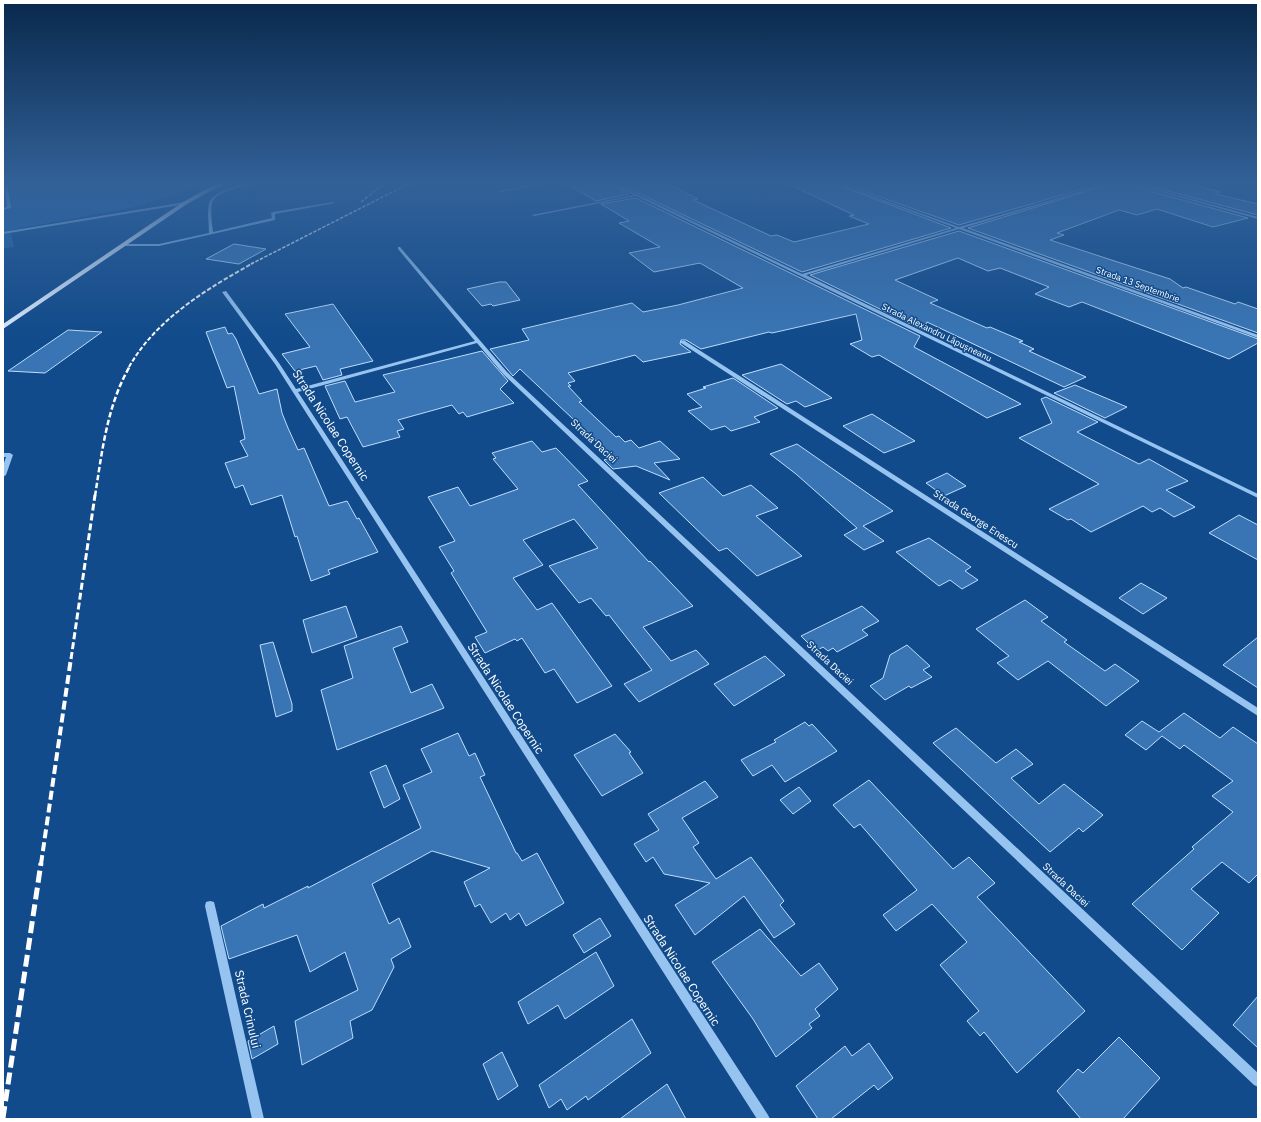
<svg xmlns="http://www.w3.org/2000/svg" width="1261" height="1122" viewBox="0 0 1261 1122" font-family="'IBM Plex Sans',sans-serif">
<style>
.green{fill:#2265aa}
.building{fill:#3975b4;stroke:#beddfd}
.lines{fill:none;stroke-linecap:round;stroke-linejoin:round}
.minor{fill:#97c3f1;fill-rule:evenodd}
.major{fill:#e1eeff;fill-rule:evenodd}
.rail-far5{stroke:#fff;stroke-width:1.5;stroke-dasharray:3.5 1.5;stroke-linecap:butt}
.rail-far4{stroke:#fff;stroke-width:2;stroke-dasharray:4.5 2;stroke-linecap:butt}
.rail-far3{stroke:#fff;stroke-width:2.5;stroke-dasharray:5.5 2.5;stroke-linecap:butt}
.rail-far2{stroke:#fff;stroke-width:3;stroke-dasharray:7 3;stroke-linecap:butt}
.rail-far1{stroke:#fff;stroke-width:4;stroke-dasharray:9 4;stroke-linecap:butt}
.rail{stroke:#fff;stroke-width:5;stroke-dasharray:12 5;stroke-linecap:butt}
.labels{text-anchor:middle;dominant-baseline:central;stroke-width:3;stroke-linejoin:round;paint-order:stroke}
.far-street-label{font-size:9px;fill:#fff;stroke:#114b8b}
.street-label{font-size:10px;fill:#fff;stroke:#114b8b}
.near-street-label{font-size:12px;fill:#fff;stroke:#114b8b}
</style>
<rect width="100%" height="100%" fill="#114b8b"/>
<path class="green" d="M3 182H213L131 208 10 230 14 247 3 248Z"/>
<path class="building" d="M563 182H607L629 194 596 201Z
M615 182H664L698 199 693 200 771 236 777 235 794 242 869 224 849 216 854 215 784 182H830L951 228 802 272Z
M838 182H1107L959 225Z
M1117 182 1248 218 1213 227 1157 209 1137 215 1119 210 1057 233 1064 235 1050 240 1170 279 1183 288 1186 287 1235 304 1238 302 1258 309V333L968 228Z
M1134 182H1181L1220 192 1215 194 1258 204V215Z
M636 198 920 336 914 347 1021 404 987 418 879 355 872 357 850 344 862 340 856 314 772 333 769 332 701 349 686 340H681L680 344 691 352 643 362 635 355 568 373 575 381 568 383 571 386H568L582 401 579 402 616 437 619 436 625 442 631 440 639 448 660 441 680 459 654 463 670 480 636 466 613 469 604 460 613 457 609 453 520 369 513 376 490 349 529 340 522 329 632 303 643 312 678 305 743 288 700 263 654 272 629 253 660 247 619 223 629 221 601 204Z
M959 231 1258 339V343L1229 359 1082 302 1069 307 1035 294 1049 287 1000 268 988 271 958 258 895 280 938 300 930 303 987 328 990 327 1023 341 1019 342 1034 349 1029 351 1086 377 1064 387 927 322 923 330 810 275Z
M234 244 266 249 239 264 206 259Z
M499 282H506L520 300 493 306 491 304 482 306 467 289Z
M333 304 373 361 340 369 342 375 323 380 316 366 295 371 282 354 310 347 285 314Z
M225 327 228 334 232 333 236 339 259 394 277 389 282 413 288 428 298 450 304 448 329 506 347 501 357 519 359 518 378 552 328 570 330 574 311 581 297 536 295 537 282 495 251 505 243 485 235 488 225 463 248 456 240 441 245 439 234 386 227 388 206 332Z
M68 330 102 332 45 373 8 371Z
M482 351 508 381 500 389 514 403 467 417 463 412 459 414 452 405 398 420 404 429 397 431 400 437 363 447 347 417 340 419 325 386 345 381 355 402 395 392 383 375Z
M781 364 832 398 805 407 796 401 787 404 742 375Z
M733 378 778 408 754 417 760 422 731 431 725 426 711 430 688 411 702 407 687 394 706 388 703 387Z
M1075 385 1127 407 1105 418 1054 393Z
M1046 397 1098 422 1077 432 1139 464 1149 459 1188 481 1166 490 1195 507 1174 517 1160 508 1152 512 1143 506 1091 532 1071 519 1068 520 1049 509 1099 484 1019 438 1052 423 1041 399Z
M872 414 915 441 884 453 843 426Z
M532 441 542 452 556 448 588 481 578 485 649 562 650 561 693 606 643 627 671 661 696 650 709 664 639 702 624 684 652 670 609 615 606 616 591 598 579 603 549 566 598 548 574 519 523 540 543 565 513 578 537 610 552 603 612 686 577 703 554 669 545 673 522 638 517 641 515 639 485 653 475 637 487 632 451 573 454 571 439 547 455 541 428 497 458 487 470 506 518 489 493 459 496 458 492 453Z
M797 444 893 511 863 526 884 541 864 550 844 535 857 528 796 474 770 454Z
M947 473 966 486 944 496 926 483Z
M703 477 723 496 751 485 778 508 756 516 802 556 757 576 727 548 719 551 659 493Z
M1239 515 1258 525V560L1209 533Z
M929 538 971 567 965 571 978 580 962 589 950 580 939 586 896 552Z
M1141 583 1167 598 1143 614 1119 598Z
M1025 600 1048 617 1041 621 1067 640 1064 642 1105 671 1115 664 1139 681 1106 706 1048 661 1018 680 997 663 1009 656 976 629Z
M346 606 357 637 312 653 303 620Z
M862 606 879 621 862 630 868 635 837 652 833 648 828 651 823 647 816 651 801 636Z
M401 626 408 642 393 648 411 693 432 684 444 708 337 750 321 690 353 678 344 646Z
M1258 637V688L1223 665Z
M273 642 292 704V711L276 717 260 645Z
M907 645 930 666 923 670 932 677 911 688 909 686 885 700 870 686 883 678 890 655Z
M765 656 785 675 734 706 714 684Z
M1184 713 1220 738 1233 727 1258 744V874L1249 883 1222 862 1191 889 1219 913 1182 950 1132 904 1194 849 1192 847 1233 812 1212 796 1233 781 1184 745 1180 749 1162 736 1146 750 1125 735 1142 721 1159 732Z
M805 722 809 726 812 724 837 751 785 782 772 765 753 776 741 760 776 742 774 740Z
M956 728 996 763 1016 749 1033 764 1011 778 1039 804 1064 784 1103 815 1083 832 1079 828 1050 852 933 743Z
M458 733 469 756 475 753 485 775 480 777 516 853H517L522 861 537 853 564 903 526 926 519 913 510 920 506 913 491 923 480 904 475 907 464 882 490 868 432 851 372 884 389 924 399 918 411 947 391 959 394 967 372 1010 350 1021 353 1038 302 1065 295 1021 358 990 345 952 310 972 297 935 229 959 221 926 263 904 264 908 308 886V888L421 828 403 785 432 772 421 749Z
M615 734 631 752 629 753 643 773 602 796 574 755Z
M386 765 400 799 384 808 370 772Z
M869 780 953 869 969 857 995 883 977 897 1085 1011 1017 1073 984 1032 980 1036 967 1021 979 1011 940 965 967 942 932 904 896 931 883 915 917 890 860 824 854 828 833 805Z
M705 781 718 797 682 818 699 843 693 847 716 879 751 857 784 901 780 905 795 924 774 938 744 896 695 935 675 905 710 883 664 874 653 857 646 862 634 844 659 830 648 814Z
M799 787 811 801 793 814 780 800Z
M600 918 611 936 584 953 573 935Z
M760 929 801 976 819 963 838 989 815 1009 820 1016 809 1024 812 1028 776 1057 753 1019 712 962Z
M596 952 614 986 565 1019 558 1005 528 1024 518 1002Z
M1258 996V1048L1233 1025Z
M632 1019 651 1053 588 1100 586 1096 567 1110 561 1099 549 1108 539 1085Z
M274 1026 278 1044 252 1059 248 1041Z
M1119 1037 1160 1078 1123 1119H1081L1057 1091 1078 1069 1083 1073Z
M869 1043 893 1078 878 1090 874 1085 831 1119H818L796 1086 845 1046 852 1056Z
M502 1052 518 1086 498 1100 483 1064Z
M667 1084 686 1119H620Z"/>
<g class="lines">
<path class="minor" d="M4 182H7L11 208 3 210V208L7 207Z
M255 182H261C249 187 217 188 212 203 210 211 212 223 213 232L272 218 271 213 273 212 333 202 335 203 275 214V220L159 246H124L122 245 124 244H159L209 233C209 223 207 213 209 204 212 190 243 184 255 182Z
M392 182H396L389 185V183Z
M549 182H555L501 192 499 191Z
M608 182H612L802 274 956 228 831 182H834L959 227 1112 182H1116L963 228 1258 335V338L959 229 806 275 1258 494V498L636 196 534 216 532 215 634 195Z
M1124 182H1129L1258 217V219Z
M185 202 186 204 3 234V232Z
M398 247H400L507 372 1258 1073V1087L1254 1085 503 374 477 343 298 392 768 1115 770 1119H757L275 364 222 292 226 291 279 363 296 389 475 341 398 249Z
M681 341H685L1258 708V716L681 343Z
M3 453H10L13 455 6 475 3 477V466L6 457H3Z
M210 901 214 902 215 906 264 1119H252L205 906 206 902Z"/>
<path class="major" d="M224 182H230L214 189 187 204 3 329V324L183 202 210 187Z"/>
<path class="rail-far5" d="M361 202 386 182
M251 264 412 182"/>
<path class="rail-far4" d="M129 367C156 319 207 289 253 263"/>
<path class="rail-far3" d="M95 496C102 452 107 405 130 366"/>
<path class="rail-far2" d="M71 659 95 495"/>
<path class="rail-far1" d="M41 864 71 658"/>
<path class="rail" d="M3 1118 41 863"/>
</g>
<linearGradient id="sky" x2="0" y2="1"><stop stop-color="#09294c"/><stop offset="0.54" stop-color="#326198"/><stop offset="1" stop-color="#326198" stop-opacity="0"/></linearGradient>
<rect width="1261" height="339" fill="url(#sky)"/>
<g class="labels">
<g class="far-street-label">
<text transform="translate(1138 284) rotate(20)">Strada 13 Septembrie</text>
<text transform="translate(937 332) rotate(26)">Strada Alexandru Lăpușneanu</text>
</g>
<g class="street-label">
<text transform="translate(594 441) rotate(43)">Strada Daciei</text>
<text transform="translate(976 519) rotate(33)">Strada George Enescu</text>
<text transform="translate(830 663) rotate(43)">Strada Daciei</text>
<text transform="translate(1066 885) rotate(43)">Strada Daciei</text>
</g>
<g class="near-street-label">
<text transform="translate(331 425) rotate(57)">Strada Nicolae Copernic</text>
<text transform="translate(506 698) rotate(57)">Strada Nicolae Copernic</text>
<text transform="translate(682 970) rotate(57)">Strada Nicolae Copernic</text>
<text transform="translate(248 1009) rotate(77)">Strada Crinului</text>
</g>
</g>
<rect width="1261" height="1122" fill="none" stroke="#ffffff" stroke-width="8"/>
</svg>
